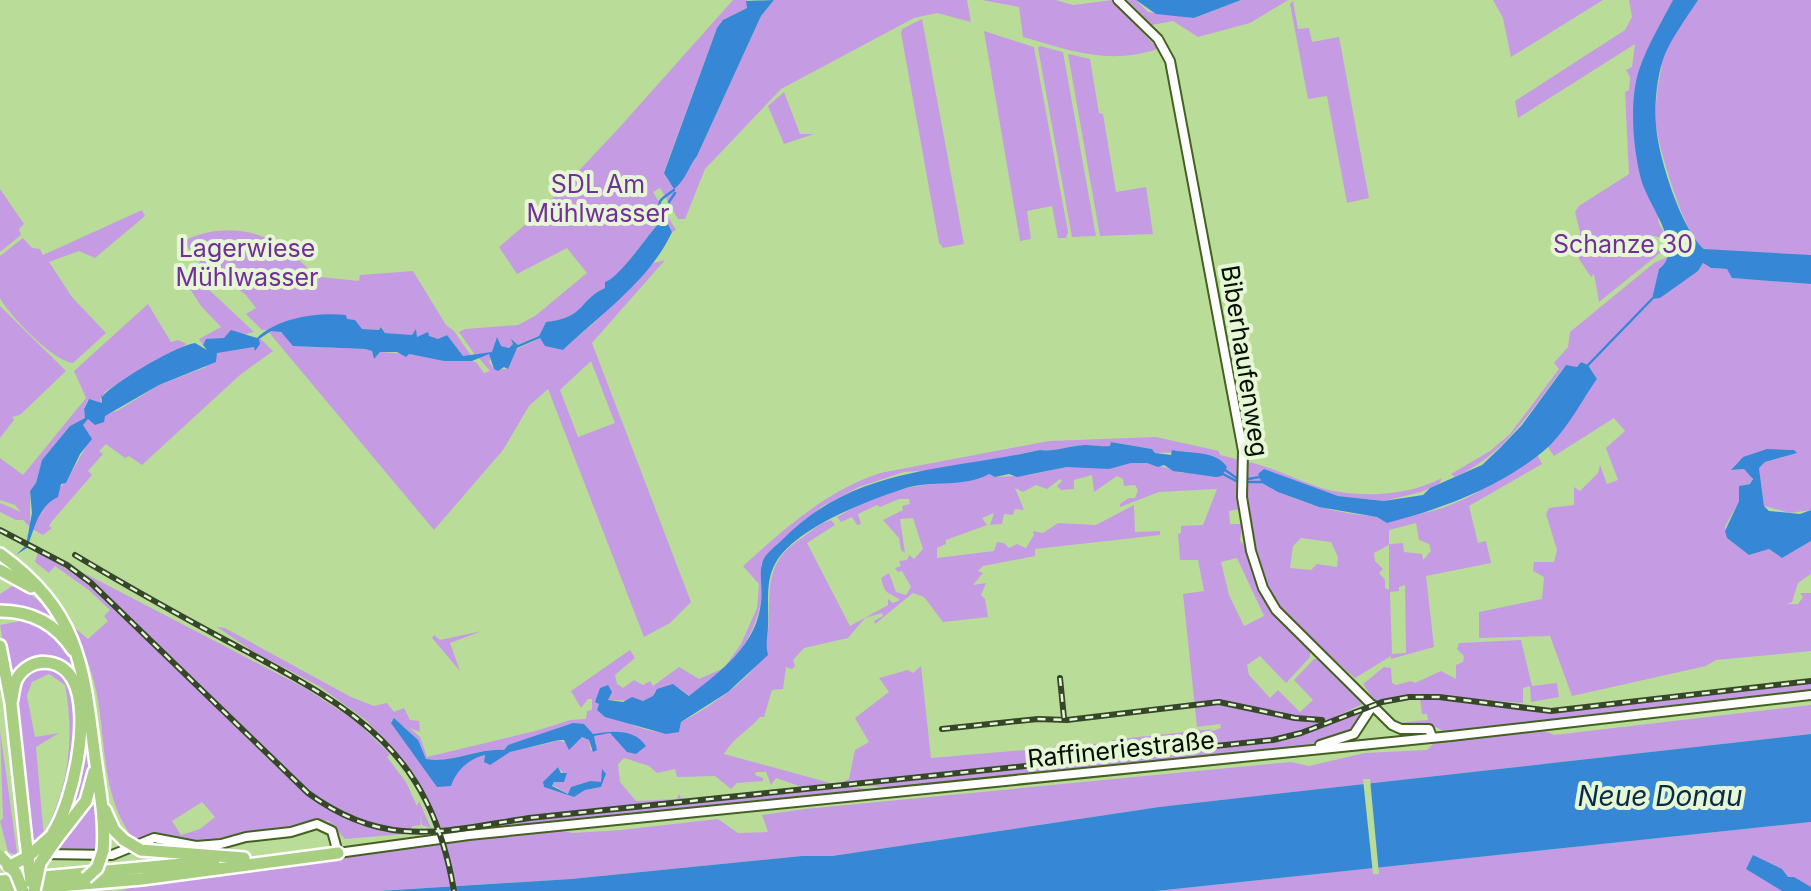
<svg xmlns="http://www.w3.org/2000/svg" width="1811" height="891" viewBox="0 0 1811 891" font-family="Inter,sans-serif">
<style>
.green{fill:#c59ce4;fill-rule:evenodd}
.water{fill:#3688d6}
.pier{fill:#badc99}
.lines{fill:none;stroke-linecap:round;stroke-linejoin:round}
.stream{stroke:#3688d6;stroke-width:2.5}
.secondary-casing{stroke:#446121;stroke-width:12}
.highway-casing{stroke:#fff;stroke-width:16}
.secondary{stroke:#fff;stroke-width:8}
.highway{stroke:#a8cf81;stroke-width:11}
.rail-casing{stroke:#364729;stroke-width:6}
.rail{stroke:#e5f7d5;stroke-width:2.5;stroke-dasharray:8;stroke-linecap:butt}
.highway-bridge-casing{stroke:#fff;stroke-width:16;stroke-linecap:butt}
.highway-bridge{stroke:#a8cf81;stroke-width:11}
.labels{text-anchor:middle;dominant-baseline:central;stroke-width:8;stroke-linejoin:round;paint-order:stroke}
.park-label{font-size:25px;fill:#722e9a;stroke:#e5f7d5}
.street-label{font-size:25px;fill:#051000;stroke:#e5f7d5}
.water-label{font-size:28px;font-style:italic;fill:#092b4a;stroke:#e5f7d5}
</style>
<rect width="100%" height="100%" fill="#badc99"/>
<path class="green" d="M733 0H751H747V8L725 19 717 28 664 172 674 187 697 156 761 16 774 0H967L971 22 937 13 914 18 781 89 705 169 685 219H678L660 188 653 192 676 230 672 232 667 222 657 226 613 280 606 282 605 288C579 299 587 318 546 322L539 336 518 345 512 340 513 344 509 348 501 346 495 340 496 346 489 362 494 369H507L513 351 540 338 562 350 594 323 651 264 665 260 592 343 691 602 670 623 644 637 548 389 529 406 503 450 434 530 267 330H262L246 314 256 308 245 294 221 279 215 281 183 241C218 224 257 227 289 251 296 256 300 262 307 267L301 275 359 281 360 275 413 271 446 325 454 331 472 357H463L447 335 438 339 385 333 382 327 379 330 362 329 349 321 282 323 271 330 280 332 298 346 365 349 372 351 374 359 380 352 409 354 445 361 463 359 476 362 484 373 490 371 478 357 480 354 475 355 459 332 465 329 518 325 535 316 587 273 567 248 517 274 499 247 539 213 618 129ZM591 361 615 423 578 437 560 390Z
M982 0H1056L1073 5 1112 0 1158 49C1108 65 1072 51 1023 37L1019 7Z
M1127 0H1136L1148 12 1194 18 1241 0H1288L1250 23 1198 37 1173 21 1152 25Z
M1493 0H1603L1511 57 1503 18Z
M1629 0H1811V255C1789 256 1721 256 1703 248 1687 242 1658 146 1656 126 1654 107 1658 83 1662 65L1639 71 1659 224 1668 239 1667 249 1663 238 1652 236 1660 253 1599 302 1594 274 1591 277 1579 259 1580 232 1575 212 1579 206 1629 174 1625 92 1629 90 1630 77 1626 70 1632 67 1635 44 1518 118 1515 101 1625 30 1632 17Z
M1293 1 1298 29 1309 28 1312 42 1339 37 1369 198 1347 203 1327 96 1308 99 1290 4Z
M922 19 964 244 943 248 939 243 901 33 902 29Z
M984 31 1034 47 1068 232 1066 238H1058L1052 206 1027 211 1031 239 1020 241Z
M1040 46 1063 52 1096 236 1072 237 1038 48Z
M1068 54 1090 59 1099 113 1103 114 1116 192 1146 187 1153 234 1100 236Z
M784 92 800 134H814L784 144 768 106Z
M0 189 24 224 19 229 21 235 0 252Z
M142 210 145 216 95 258 79 251 49 262 72 297 106 333 73 363C53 361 10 316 0 298V256L23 238 32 248 40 249 43 255Z
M1667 257V263L1659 270 1653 299 1698 271 1703 263 1711 268 1727 269 1733 278 1811 284V510L1790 513 1764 506 1759 468 1765 462 1796 453 1793 450C1773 449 1743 449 1732 470L1744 469 1752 477V483L1739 486V501L1725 527 1727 538 1749 555 1769 549 1782 558 1811 541V574L1798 583 1792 602 1787 604H1798L1803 597 1800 593H1811V651L1716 660 1706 666 1572 696 1550 636 1479 638V612L1542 599 1544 577 1533 571 1534 562H1554L1557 550 1546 514 1549 508 1574 505V487L1580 491 1598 473 1600 465 1607 484 1618 480 1606 448 1625 431 1614 418 1554 456 1548 447 1597 379 1588 365 1581 362 1577 367 1565 366C1531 409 1508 453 1455 477L1451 474 1490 451 1510 434 1559 369 1554 363 1568 347 1570 332 1654 263Z
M197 276 203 284 254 332 203 345 199 339 221 327 201 306 188 286 192 277Z
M148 304 171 342 178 340 187 344 106 391 100 399 102 403 88 400 84 408 85 418 70 426 42 460 36 483 30 491V527L23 520H16L0 512V503L21 512 15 505 0 500V458L23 475 86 398 74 371Z
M0 306 66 371 20 415 12 417 14 420 0 438Z
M260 338 273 351 241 374 142 465 129 456 125 458 106 444 99 451 103 454 88 471 92 475 53 520 49 526 52 528 43 535 32 529C41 513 52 492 66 482L88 443 83 425 88 419 117 411 159 385 206 367 218 352 254 347Z
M1156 437 1219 451 1220 455 1240 460V490L1237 498 1241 509 1229 511 1230 524H1242L1240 540 1250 554 1261 591 1290 629 1310 649V657L1286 683 1260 656 1247 665 1249 675 1270 698 1278 690 1300 712 1313 700 1294 680 1314 659H1320L1367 702 1314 727 1269 739 840 783 849 779 855 750 869 742 855 718 889 692 879 678 908 670 913 673 921 666 931 758 1105 743V747L1112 746V740L1213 729 1187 740 1221 728 1220 724 1197 727 1183 594 1204 591 1198 560H1180L1178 534 1181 533V526L1203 525 1217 489 1159 492 1120 507V504L1129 498H1135L1138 490 1135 485 1124 486 1123 479 1117 476 1094 492 1092 475 1074 480V489L1061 490 1057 486 1062 481 1060 479 1047 489 1036 485 1023 492 1015 488 1024 510 1015 509 1013 515 1004 514 1002 524 990 525 994 513 982 518 987 525 946 540V544L937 548V558L994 551 997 542 1004 543 1009 548 1017 544 1026 548 1034 535 1033 531 1043 533 1058 523 1096 525 1134 505 1135 532 1160 531V535L1035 549V556L983 566 978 571 983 573 973 585 986 583 981 595 985 599 988 617 943 622 924 597 913 593 875 624 874 621 883 616 882 613 865 618 848 638 804 648 793 660 795 666 792 669 786 667 783 689 772 690 764 717H760C748 731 733 738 724 754L834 784 802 787 776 778 771 785 766 772H756L755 775 763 778V781L737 783 731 789 715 776 677 777 675 769 657 773 649 766 624 758 618 764 620 782 636 801 677 799 679 794 681 798 691 799 539 815 442 829 412 771 367 721 319 686 254 652 217 627 225 628 351 697 374 706 387 703 394 712 404 708 410 720 419 721 420 732 410 728 420 737 427 757 539 730 570 720 586 719 587 711 592 710V699H588L581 708 571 691 630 650 635 658 615 675 617 684 623 688 634 680 643 685 650 681 653 686 679 667 699 679 724 668 741 644 757 608 759 584 743 566C784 529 826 491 880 473L1049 441ZM1112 442 1152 449 1155 453 1187 452 1211 458 1183 473 1147 462 1067 467 1029 475 995 477 988 474C952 485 912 483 879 495 865 500 850 510 837 517L841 522 852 517 857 525 861 524 858 514 877 505 880 507 899 499H909L910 504 902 506 903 510 883 520 899 538 901 550 905 553 900 519 913 518 923 549 914 559 909 555 907 560 899 561 901 566 895 568 898 572 902 571 911 587 906 595 896 592 889 573 881 578C886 597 887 590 900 600L893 603 888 599V605L850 626 807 543 835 525 831 520C817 524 811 532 799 540 750 572 782 618 760 659 749 681 702 712 681 722L679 732C653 736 616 722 599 703L608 695V700L643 701 653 697 655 691 679 688 690 696C700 687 712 681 722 672 750 647 769 602 761 564L821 507 859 487 904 472 946 469 1040 450C1055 453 1068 446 1084 445 1093 445 1100 448 1110 446ZM1237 558 1264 616 1244 626 1229 595 1221 562ZM391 720C410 726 418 743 427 760 452 763 478 748 504 750L508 745 569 727 593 734 596 744 591 751 589 740 582 737 577 742 571 739 566 743 559 740C541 748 474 754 467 761 457 771 452 784 438 787ZM558 767 563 773 552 785 569 794 571 787 590 781 601 783 602 776 606 775 601 787 585 790 574 797 543 785Z
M1537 454 1542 464 1469 506 1478 543 1486 541 1491 563 1426 576 1434 647 1391 659V656L1355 678C1326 652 1292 626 1271 594 1248 558 1247 502 1248 462 1279 468 1309 488 1340 492 1374 497 1411 494 1442 478L1439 484 1421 492 1384 501 1338 496 1298 483H1262C1313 512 1386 527 1442 508 1477 496 1507 474 1537 454ZM1416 523 1419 540 1429 544 1431 551 1423 560 1422 554 1404 552 1403 543 1389 544V530ZM1301 538 1331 542 1338 557 1337 567 1317 564 1311 570 1290 568 1293 546ZM1389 545V590L1385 588V580L1379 573 1383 569 1375 561 1374 553ZM1405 585 1406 653 1392 654 1390 592 1399 591V587Z
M38 552C113 591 183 676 245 736 295 786 331 823 405 834L345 839 329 821 316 820 292 828 244 832 205 842 152 834 135 841C100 797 107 742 96 690 91 667 82 645 70 624L88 639 108 621 104 616 110 610 90 591 55 566 49 573 35 562ZM202 802 215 817 200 829 181 835 172 821Z
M84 573 305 688 357 722 390 754 387 757 406 782 417 806 419 801 431 828 422 825 420 815 421 825 413 826 409 831C373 826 340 814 311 793Z
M17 583 52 612 63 633 0 610V594Z
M20 621C47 626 67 642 76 668L71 672 48 659 11 686 0 625Z
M482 631 450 643 460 671 432 638 434 635 440 640Z
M1521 640 1532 686 1557 683 1559 697 1531 702 1530 686 1523 688V703L1425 695 1376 703 1363 684 1384 667 1391 668 1392 683 1396 685 1411 681 1415 683 1441 671 1456 679V665L1463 662 1464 656 1457 649 1459 643Z
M35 667H56C61 673 69 679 72 685 90 730 65 794 48 835V826C70 781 74 734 65 685L49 674 32 682 27 696 35 737 59 733 36 747 44 838 32 850 16 691 19 683Z
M1811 683V692L1445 732C1429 720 1412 731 1396 723L1428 720 1427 714H1422L1420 699 1378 705 1425 698 1554 712Z
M1811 705V734L1159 807 832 856H802L571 879 379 891H119C260 854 410 844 555 830L573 833 621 830 718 819 738 833 768 832 762 815 805 809 1291 762 1309 766 1365 753 1427 750 1435 742C1461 740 1536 723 1554 735Z
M1365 710 1355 731 1307 747 907 788 845 785 1262 744 1293 739Z
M85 725C91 779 92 782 62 828L74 797Z
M0 730 17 852V855L8 852 0 821 3 818Z
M839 786 878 790 478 829 516 821Z
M96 797 101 840 98 854 63 852 56 846 83 817 92 798Z
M1811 822V891H1156Z"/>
<path class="water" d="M774 0 761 16 697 156C688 167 686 180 674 189L664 173 717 28 723 20 747 8 746 1Z
M1136 0H1241L1194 18 1156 14Z
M1673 0H1698C1687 17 1673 36 1665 54 1657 74 1654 105 1656 125 1658 156 1681 229 1704 249L1811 255V284L1732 278 1727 269 1711 268 1703 263 1698 271 1660 298 1652 299 1659 269C1686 249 1648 206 1641 179 1633 149 1629 101 1639 70 1647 46 1661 23 1673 0Z
M660 222H667L672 232C650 280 601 314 563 350L545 346 540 338 517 348 508 369 504 367 498 371 494 369 489 354 472 361H444L409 354 406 357 397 352H380L374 359 372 351 365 349 293 346 281 332 271 331 259 339 260 344 255 351 254 347 217 353 216 362 159 385 105 416 104 422 95 425 88 419 83 425 92 439 80 454 66 483 61 484 58 497C38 506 34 530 27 548L0 565V557L16 555 26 545 32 513 30 491 36 483 42 460 70 426 85 418 84 409 89 399 102 403 101 393 102 397C112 384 175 346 195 343L207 350 203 345 206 339 224 338 231 330 257 338C277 319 313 312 346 315L347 319 355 320 362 329 379 330 381 327 385 333 412 335 416 329 417 337 428 332 429 336 438 339 447 335 463 356 492 352 497 337 501 346 509 348 513 344 511 339 518 345 539 336 546 322C586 318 579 299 605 288V282C619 278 647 236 660 222Z
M1581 362 1588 365 1597 379C1582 400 1567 430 1547 448 1502 487 1444 508 1387 523L1377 517 1319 507 1278 492 1262 483 1258 474 1264 469 1338 496 1384 501 1423 495 1430 488 1482 465 1499 449 1522 425 1566 365 1577 367Z
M1111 442 1152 449 1155 453 1171 455 1172 450C1190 454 1216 450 1227 467L1222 476 1216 477 1173 471 1164 465 1158 467 1147 463H1131L1109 469 1067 467 1017 477 1009 474 995 477 989 474C964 488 932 480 906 488 869 500 794 528 775 564 765 582 769 605 768 625 768 637 765 642 768 655L728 692 681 722 679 732 666 734 605 717 597 710 599 704 595 702 600 688 608 685 612 692 608 700 623 702 632 697 643 701 653 696 657 689 673 684 689 696C721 671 757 645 761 602 763 590 759 574 762 564 763 555 776 546 782 540 855 466 941 472 1040 450 1054 452 1069 446 1084 445 1095 445 1100 447 1110 446Z
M1767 449 1794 450 1797 453 1765 462 1759 468 1764 506 1769 511 1800 514 1811 510V541L1782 558 1769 549 1749 555 1727 538 1725 531 1739 501V486L1750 484 1753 479 1744 469 1731 470 1743 457Z
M394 718 418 740 426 759C451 764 478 748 504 750L508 745 573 723 584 724 593 734C611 731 634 728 646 746L636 754 627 752 610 733 594 736 597 750 593 752 589 740 582 737 569 750 564 740H559L510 752 490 765 484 762 485 755C469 759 457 769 451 786L437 787 391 723Z
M1811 734V822L1156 891H455V888L450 891H379L571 879 802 856H832L1159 807Z
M558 767 561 773H567L564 782H554L552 786 568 794 571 787 590 781 601 782 602 769 606 774 601 787 585 790 574 797 544 787 543 782Z
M1753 855 1782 869 1788 877H1794L1811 887V891H1782L1746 869Z"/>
<path class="pier" d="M1363 779H1370L1379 874H1373Z"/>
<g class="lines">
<path class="stream" d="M669 202 675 193
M661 224C659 199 655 203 674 190
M1588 365 1652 299
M1225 470 1238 479
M1223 474 1238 482
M1248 479 1260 477
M1249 482H1262"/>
<g class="secondary-casing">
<path id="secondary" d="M1118 0 1158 39 1170 61 1243 451 1242 497 1251 551 1263 588 1276 610 1392 725 1401 729H1429L1432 737
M1320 745 1354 734 1373 705
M44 854 112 855 154 838 196 846 221 844 246 837 291 832 317 824 332 831 338 853 469 835 1451 736 1811 695"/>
</g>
<g class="highway-casing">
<path id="highway" d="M0 554C77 610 83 662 94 750 98 783 106 817 103 851
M0 570 31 587
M0 611C31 611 56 624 73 650
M0 646 11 703 26 841
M11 703C13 696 13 687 16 680 29 656 61 657 73 680 92 715 73 802 53 833
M105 810 114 830 124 840
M58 837 86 801 94 772
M141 850 244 858
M0 881 214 861
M0 891 142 879 338 853"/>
</g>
<use href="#secondary" class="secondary"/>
<use href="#highway" class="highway"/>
<g class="rail-casing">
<path id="rail" d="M0 530 67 565 91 583 308 793C386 850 443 831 529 818L1273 740 1301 733 1382 702 1409 697H1439L1551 711 1811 681
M75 555C125 585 177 614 229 642 349 707 429 744 454 891
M1060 678 1064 718
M942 729 1038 719 1067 720 1219 702 1295 718 1322 720"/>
</g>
<use href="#rail" class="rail"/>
<g class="highway-bridge-casing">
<path id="highway-bridge" d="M124 840 141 850
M26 841 31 882
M0 856 16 873 23 891
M8 867 29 856 50 837
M86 878 97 868 103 851
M34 891 40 863 58 837"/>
</g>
<use href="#highway-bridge" class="highway-bridge"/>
</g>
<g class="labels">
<g class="park-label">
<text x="598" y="184">SDL Am<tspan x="598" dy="29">Mühlwasser</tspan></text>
<text x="1623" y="244">Schanze 30</text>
<text x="247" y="248">Lagerwiese<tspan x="247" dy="29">Mühlwasser</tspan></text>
</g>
<g class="street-label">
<text transform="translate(1245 361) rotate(81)">Biberhaufenweg</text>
<text transform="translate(1121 749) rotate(-6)">Raffineriestraße</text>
</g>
<g class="water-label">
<text x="1660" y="796">Neue Donau</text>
</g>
</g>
</svg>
